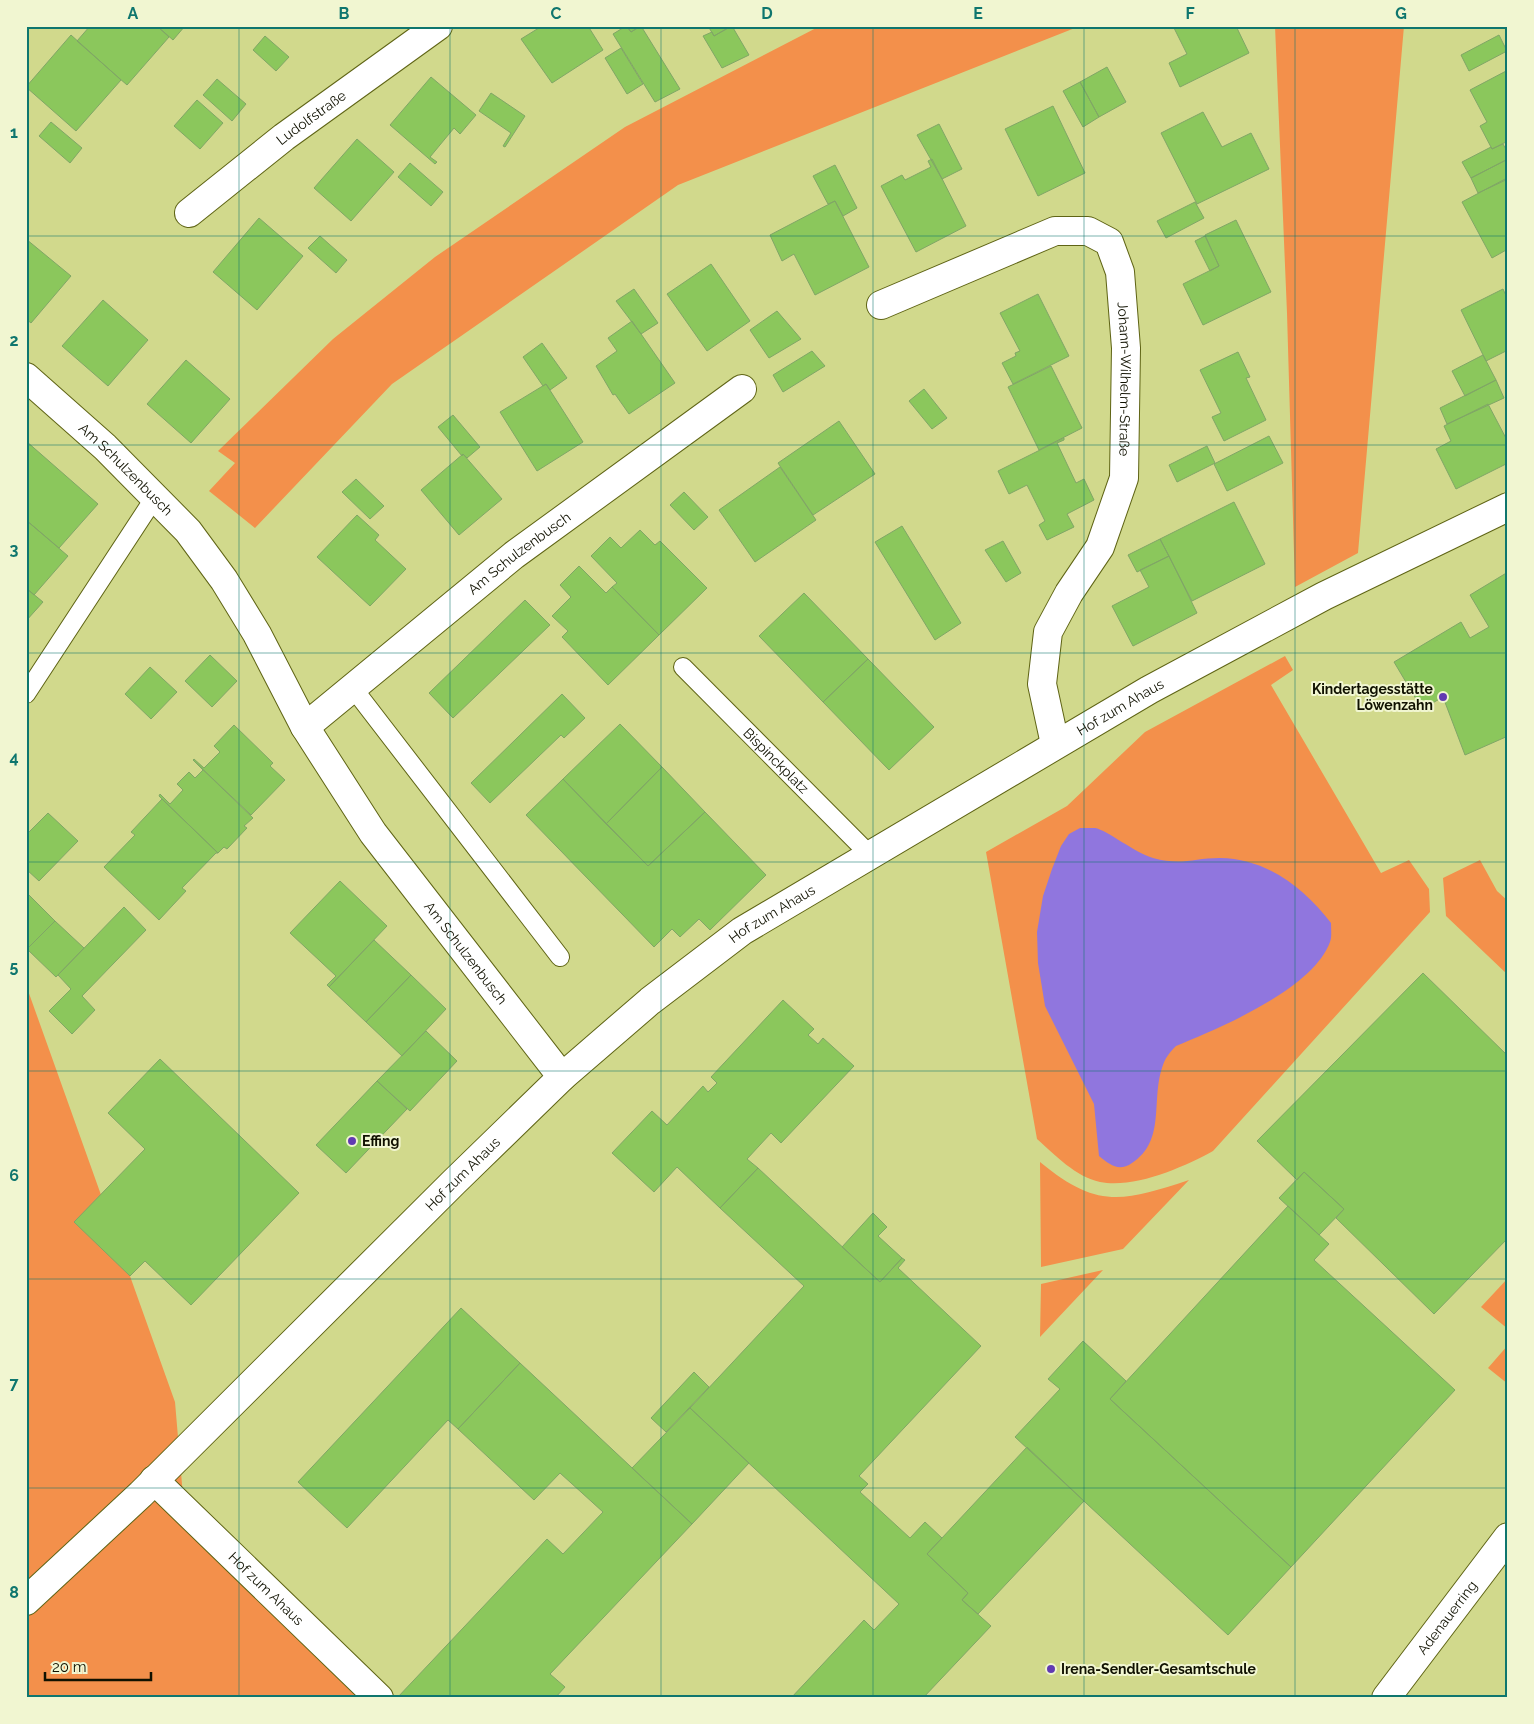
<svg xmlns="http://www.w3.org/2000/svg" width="1534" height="1724" viewBox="0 0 1534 1724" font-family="Raleway,sans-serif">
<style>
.green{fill:#f3904b}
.water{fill:#9076de}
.building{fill:#8bc75c;stroke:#80a666}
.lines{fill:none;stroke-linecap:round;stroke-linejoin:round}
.service-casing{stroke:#5f6415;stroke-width:20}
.minor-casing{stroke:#5f6415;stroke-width:30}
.secondary-casing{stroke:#5f6415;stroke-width:30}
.service{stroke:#fff;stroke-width:18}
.minor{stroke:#fff;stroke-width:28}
.secondary{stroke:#fff;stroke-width:28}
.grid{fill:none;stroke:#0f766e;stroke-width:1;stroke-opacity:0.55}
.poi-dot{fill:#613ab2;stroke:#f1f6d1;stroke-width:2}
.labels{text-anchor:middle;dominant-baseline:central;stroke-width:4;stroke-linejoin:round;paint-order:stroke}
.street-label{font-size:14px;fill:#101100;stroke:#f1f6d1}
.poi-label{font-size:14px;font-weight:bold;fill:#101100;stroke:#f1f6d1;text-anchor:start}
.neatline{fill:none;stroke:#0f766e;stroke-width:2}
.grid-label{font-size:16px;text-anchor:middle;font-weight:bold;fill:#0f766e}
</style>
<rect width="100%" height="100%" fill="#d1d98c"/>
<path class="green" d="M820 26H1080L678 185 392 384 255 528 209 491 235 463 218 451 333 339 435 257 625 127Z
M1275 26H1404L1358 553 1295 587 1287 313Z
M1285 656 1293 670 1271 685 1381 873 1409 860 1429 889 1430 912 1213 1151C1184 1167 1134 1189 1100 1182 1076 1177 1055 1155 1037 1139L986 852 1067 806 1145 732Z
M1480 860 1497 891 1508 901V975L1446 916 1443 878Z
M26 985 175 1402 183 1496 362 1698H26Z
M1040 1162C1097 1209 1122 1202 1189 1180L1123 1249 1041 1267Z
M1103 1270 1040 1337 1041 1284Z
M1508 1278V1329L1481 1307Z
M1508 1345V1384L1488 1368Z"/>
<path class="water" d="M1080 828C1085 828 1091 828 1095 828 1107 830 1135 853 1153 858 1182 866 1193 858 1220 858 1268 859 1304 888 1331 923 1331 929 1332 937 1330 942 1313 989 1220 1028 1176 1046 1169 1053 1165 1058 1162 1068 1151 1101 1166 1141 1132 1163 1119 1172 1110 1165 1099 1156L1094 1104 1045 1006 1038 963 1037 932 1043 896 1052 869 1061 846 1069 834Z"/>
<path class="building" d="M90 26H157L169 37 127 85 77 41Z
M157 26H185L173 40Z
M542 26H588L603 50 552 83 521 39Z
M626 26 631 32 641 26 680 89 655 102 613 34Z
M627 26H640L631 32Z
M708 26H731L714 36Z
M732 26 749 55 722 68 703 36 712 32 714 36Z
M1173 26H1236L1249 53 1180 87 1169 63 1187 54Z
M71 35 121 80 76 131 26 87Z
M1499 35 1507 51 1469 71 1461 55Z
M265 36 289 57 276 71 253 50Z
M621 48 643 84 627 94 605 58Z
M1107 67 1126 102 1099 117 1080 82Z
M1508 70V141L1492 149 1480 126 1487 122 1470 90Z
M431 77 476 115 460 134 454 128 430 157 437 162 435 164 390 125Z
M217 79 246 104 232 121 203 95Z
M1080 82 1099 117 1083 127 1063 91Z
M491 93 525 116 505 147 503 146 511 133 479 111Z
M197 100 223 123 200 149 174 126Z
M1053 106 1085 173 1038 196 1005 129Z
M1203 112 1222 147 1251 133 1269 169 1197 204 1161 133Z
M51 122 82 148 70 163 39 136Z
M939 124 962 169 942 179 917 135Z
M357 139 394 172 351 221 314 188Z
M1503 144 1508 153V159L1471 178 1462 162 1491 147 1492 149Z
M932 159 966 226 916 252 881 186 902 175 905 180 931 167 928 161Z
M1508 159V179L1478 193 1471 178Z
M410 163 443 192 431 206 398 177Z
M835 165 857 208 843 216 835 201 828 204 813 176Z
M1507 178 1508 249 1492 258 1462 202Z
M835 201 869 267 815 295 794 254 782 261 770 235Z
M1195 202 1204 218 1166 238 1157 221Z
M259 218 303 256 257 310 213 272Z
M1236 220 1271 292 1203 325 1183 284 1219 266 1205 235Z
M320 236 347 260 336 273 308 248Z
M1205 236 1219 266 1210 271 1195 241Z
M26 239 71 276 31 323 26 319Z
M711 264 750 321 707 351 667 294Z
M634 289 658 323 641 334 616 301Z
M1503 289 1508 300V350L1486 361 1461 310Z
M1038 294 1069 356 1013 384 1002 363 1016 356 1015 353 1020 351 1000 313Z
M103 300 148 340 108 386 62 346Z
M777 311 801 339 769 358 750 330Z
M632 321 675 383 629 414 615 394 613 395 596 366 617 351 608 338Z
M542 343 567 378 550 390 546 384 543 386 523 357Z
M812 351 825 366 783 392 773 375Z
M1238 352 1250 377 1246 378 1266 420 1224 441 1212 417 1221 413 1200 370Z
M1483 355 1496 380 1465 396 1452 371Z
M186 360 230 399 191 443 147 404Z
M1051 366 1082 428 1039 450 1008 387Z
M1496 380 1504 398 1447 424 1440 408Z
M546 384 583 442 537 471 500 412Z
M924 389 947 418 932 429 909 401Z
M1488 404 1508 442V463L1456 489 1436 449 1451 441 1444 426Z
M453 415 480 447 467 458 463 454 462 456 438 427Z
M839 421 875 474 813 515 778 463Z
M1269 436 1283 463 1227 491 1214 464Z
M1064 438V440L1057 443 1076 483 1084 479 1094 500 1067 514 1074 527 1047 540 1039 525 1045 521 1027 485 1009 494 998 471Z
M26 441 98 504 59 548 26 520Z
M1207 446 1215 463 1177 482 1169 465Z
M463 454 502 499 459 535 421 490Z
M780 467 816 520 755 562 719 510Z
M356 479 384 506 370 519 342 492Z
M684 492 708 517 694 530 670 505Z
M1234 502 1265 564 1192 601 1160 539Z
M357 515 379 535 375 540 406 569 370 606 317 557Z
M26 520 68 556 34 595 26 588Z
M902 526 961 623 935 640 875 542Z
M640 530 655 545 660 541 707 588 659 635 612 587 617 583 591 556 610 537 621 548Z
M1160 539 1169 556 1137 572 1128 555Z
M1003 541 1021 573 1006 582 985 550Z
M1169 556 1197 613 1133 646 1112 606 1149 587 1140 570Z
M579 566 606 593 612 587 659 635 608 685 562 637 568 631 552 616 571 597 560 585Z
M1508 572V736L1465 755 1443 697 1422 709 1394 662 1461 622 1470 638 1489 627 1470 595Z
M26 588 43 602 26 621Z
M804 593 868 659 823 702 759 636Z
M525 600 550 625 453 718 429 693Z
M210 655 237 681 212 707 185 681Z
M868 659 934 727 889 770 823 702Z
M150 667 177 692 151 719 125 694Z
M562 694 585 718 564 738 561 735 490 803 471 783Z
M620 724 662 767 606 824 563 779Z
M234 725 273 763 270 766 285 780 251 815 193 760 194 759 204 768 220 752 214 746Z
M193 760 253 818 244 826 247 828 227 849 224 847 218 853 159 796 160 794 170 804 183 790 177 784 189 772 195 778 203 770Z
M662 767 705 812 648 866 606 824Z
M563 779 648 866 705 812 766 875 710 930 699 919 680 937 672 929 654 947 526 815Z
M162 799 218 853H216L182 888 186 891 159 920 104 867 135 835 131 832Z
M48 813 78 841 39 881 26 869V835Z
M340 881 387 926 329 987 327 985 336 976 290 933Z
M27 893 55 921 27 949 26 948Z
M124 907 146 930 82 996 95 1010 72 1034 49 1011 71 989 58 975Z
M55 921 84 948 56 977 27 949Z
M374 940 411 975 366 1022 329 987Z
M1423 973 1508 1056V1238L1434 1314 1336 1218 1344 1209 1304 1172 1297 1180 1257 1141Z
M411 975 446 1009 402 1056 366 1022Z
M783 1000 814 1029 808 1035 818 1044 823 1038 854 1066 781 1143 771 1133 747 1159 758 1168 720 1208 677 1167 654 1192 612 1153 652 1111 667 1125 703 1086 708 1092 717 1083 711 1077Z
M426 1031 457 1061 410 1111 377 1081Z
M160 1059 299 1193 191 1305 145 1261 130 1276 74 1222 145 1149 108 1113Z
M377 1081 407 1109 346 1173 316 1145Z
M758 1168 880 1282 902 1258 905 1260 898 1268 981 1346 859 1476 868 1484 860 1492 910 1538 925 1522 942 1538 927 1554 968 1593 962 1600 991 1626 923 1698H791L864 1620 874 1630 899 1604 690 1408 804 1286 720 1208Z
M1304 1172 1344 1209 1319 1235 1279 1198Z
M1288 1206 1329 1244 1314 1260 1455 1390 1291 1567 1110 1399Z
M873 1213 887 1227 878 1236 902 1258 880 1282 842 1247Z
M461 1308 520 1363 458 1429 448 1420 347 1528 298 1482Z
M1083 1341 1126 1381 1110 1399 1291 1567 1228 1635 1015 1437 1060 1389 1048 1379Z
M520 1363 692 1524 550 1674 565 1687 555 1698H397L547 1539 563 1554 603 1512 560 1473 534 1500 458 1429Z
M694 1372 709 1387 666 1432 651 1418Z
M690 1408 749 1463 692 1524 632 1468Z
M1027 1447 1084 1501 978 1614 962 1600 968 1593 927 1554Z"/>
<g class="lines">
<g class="service-casing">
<g id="service">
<path id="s1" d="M683 667 869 854"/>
<path d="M353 688 560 957"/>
<path d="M26 694 155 497"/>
</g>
</g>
<g class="minor-casing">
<g id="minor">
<path id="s2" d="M189 213 284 137 438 26"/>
<path id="s3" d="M881 305 1055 231H1088L1109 242 1120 272 1126 348 1124 478 1100 547 1069 593 1048 632 1042 684 1055 744"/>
<path id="s4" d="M26 377 105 447 188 531 224 580 257 634 305 727 373 833 562 1077"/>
<path id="s5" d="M305 727 514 555 742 389"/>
<path id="s6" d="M154 1480 379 1698"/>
<path id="s7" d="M26 1601 141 1494 454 1182 562 1077 650 1001 742 931 1149 690 1324 596 1508 507"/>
</g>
</g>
<g class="secondary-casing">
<g id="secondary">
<path id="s8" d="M1386 1698 1508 1537"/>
</g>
</g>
<use href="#service" class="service"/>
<use href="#minor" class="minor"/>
<use href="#secondary" class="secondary"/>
</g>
<path class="grid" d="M239 26V1698M450 26V1698M661 26V1698M873 26V1698M1084 26V1698M1295 26V1698M26 236H1508M26 445H1508M26 653H1508M26 862H1508M26 1071H1508M26 1279H1508M26 1488H1508"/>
<g class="poi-dot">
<circle cx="1443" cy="697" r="5"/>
<circle cx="352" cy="1141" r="5"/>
<circle cx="1051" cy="1669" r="5"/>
</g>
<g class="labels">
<g class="street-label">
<text stroke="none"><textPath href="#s2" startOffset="155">Ludolfstraße</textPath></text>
<text stroke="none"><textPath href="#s3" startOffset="385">Johann-Wilhelm-Straße</textPath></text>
<text stroke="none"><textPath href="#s4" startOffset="136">Am Schulzenbusch</textPath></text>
<text stroke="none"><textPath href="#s5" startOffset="276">Am Schulzenbusch</textPath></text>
<text stroke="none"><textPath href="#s7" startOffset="1421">Hof zum Ahaus</textPath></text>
<text stroke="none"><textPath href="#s1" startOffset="132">Bispinckplatz</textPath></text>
<text stroke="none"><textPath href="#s7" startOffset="1016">Hof zum Ahaus</textPath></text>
<text stroke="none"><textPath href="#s4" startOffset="730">Am Schulzenbusch</textPath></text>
<text stroke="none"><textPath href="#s7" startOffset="611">Hof zum Ahaus</textPath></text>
<text stroke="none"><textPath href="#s6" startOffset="156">Hof zum Ahaus</textPath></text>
<text stroke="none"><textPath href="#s8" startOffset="101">Adenauerring</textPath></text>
</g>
<g class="poi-label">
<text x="1433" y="689" text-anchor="end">Kindertagesstätte<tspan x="1433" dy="16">Löwenzahn</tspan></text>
<text x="362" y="1141">Effing</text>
<text x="1061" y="1669">Irena-Sendler-Gesamtschule</text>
</g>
</g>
<rect width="1534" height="1724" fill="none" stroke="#f1f6d1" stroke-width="55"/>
<path d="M45 1672v8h106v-8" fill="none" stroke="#101100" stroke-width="2.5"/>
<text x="52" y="1672" font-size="15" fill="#101100" stroke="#f1f6d1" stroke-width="4" paint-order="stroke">20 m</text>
<rect x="28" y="28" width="1478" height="1668" class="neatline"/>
<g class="grid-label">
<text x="133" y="19">A</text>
<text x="344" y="19">B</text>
<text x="556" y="19">C</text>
<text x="767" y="19">D</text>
<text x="978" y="19">E</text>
<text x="1190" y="19">F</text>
<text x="1401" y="19">G</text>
<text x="14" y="138">1</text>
<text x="14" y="346">2</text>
<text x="14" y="555">3</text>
<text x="14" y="763">4</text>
<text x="14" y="972">5</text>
<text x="14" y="1181">6</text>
<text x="14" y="1389">7</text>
<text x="14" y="1598">8</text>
</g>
</svg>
